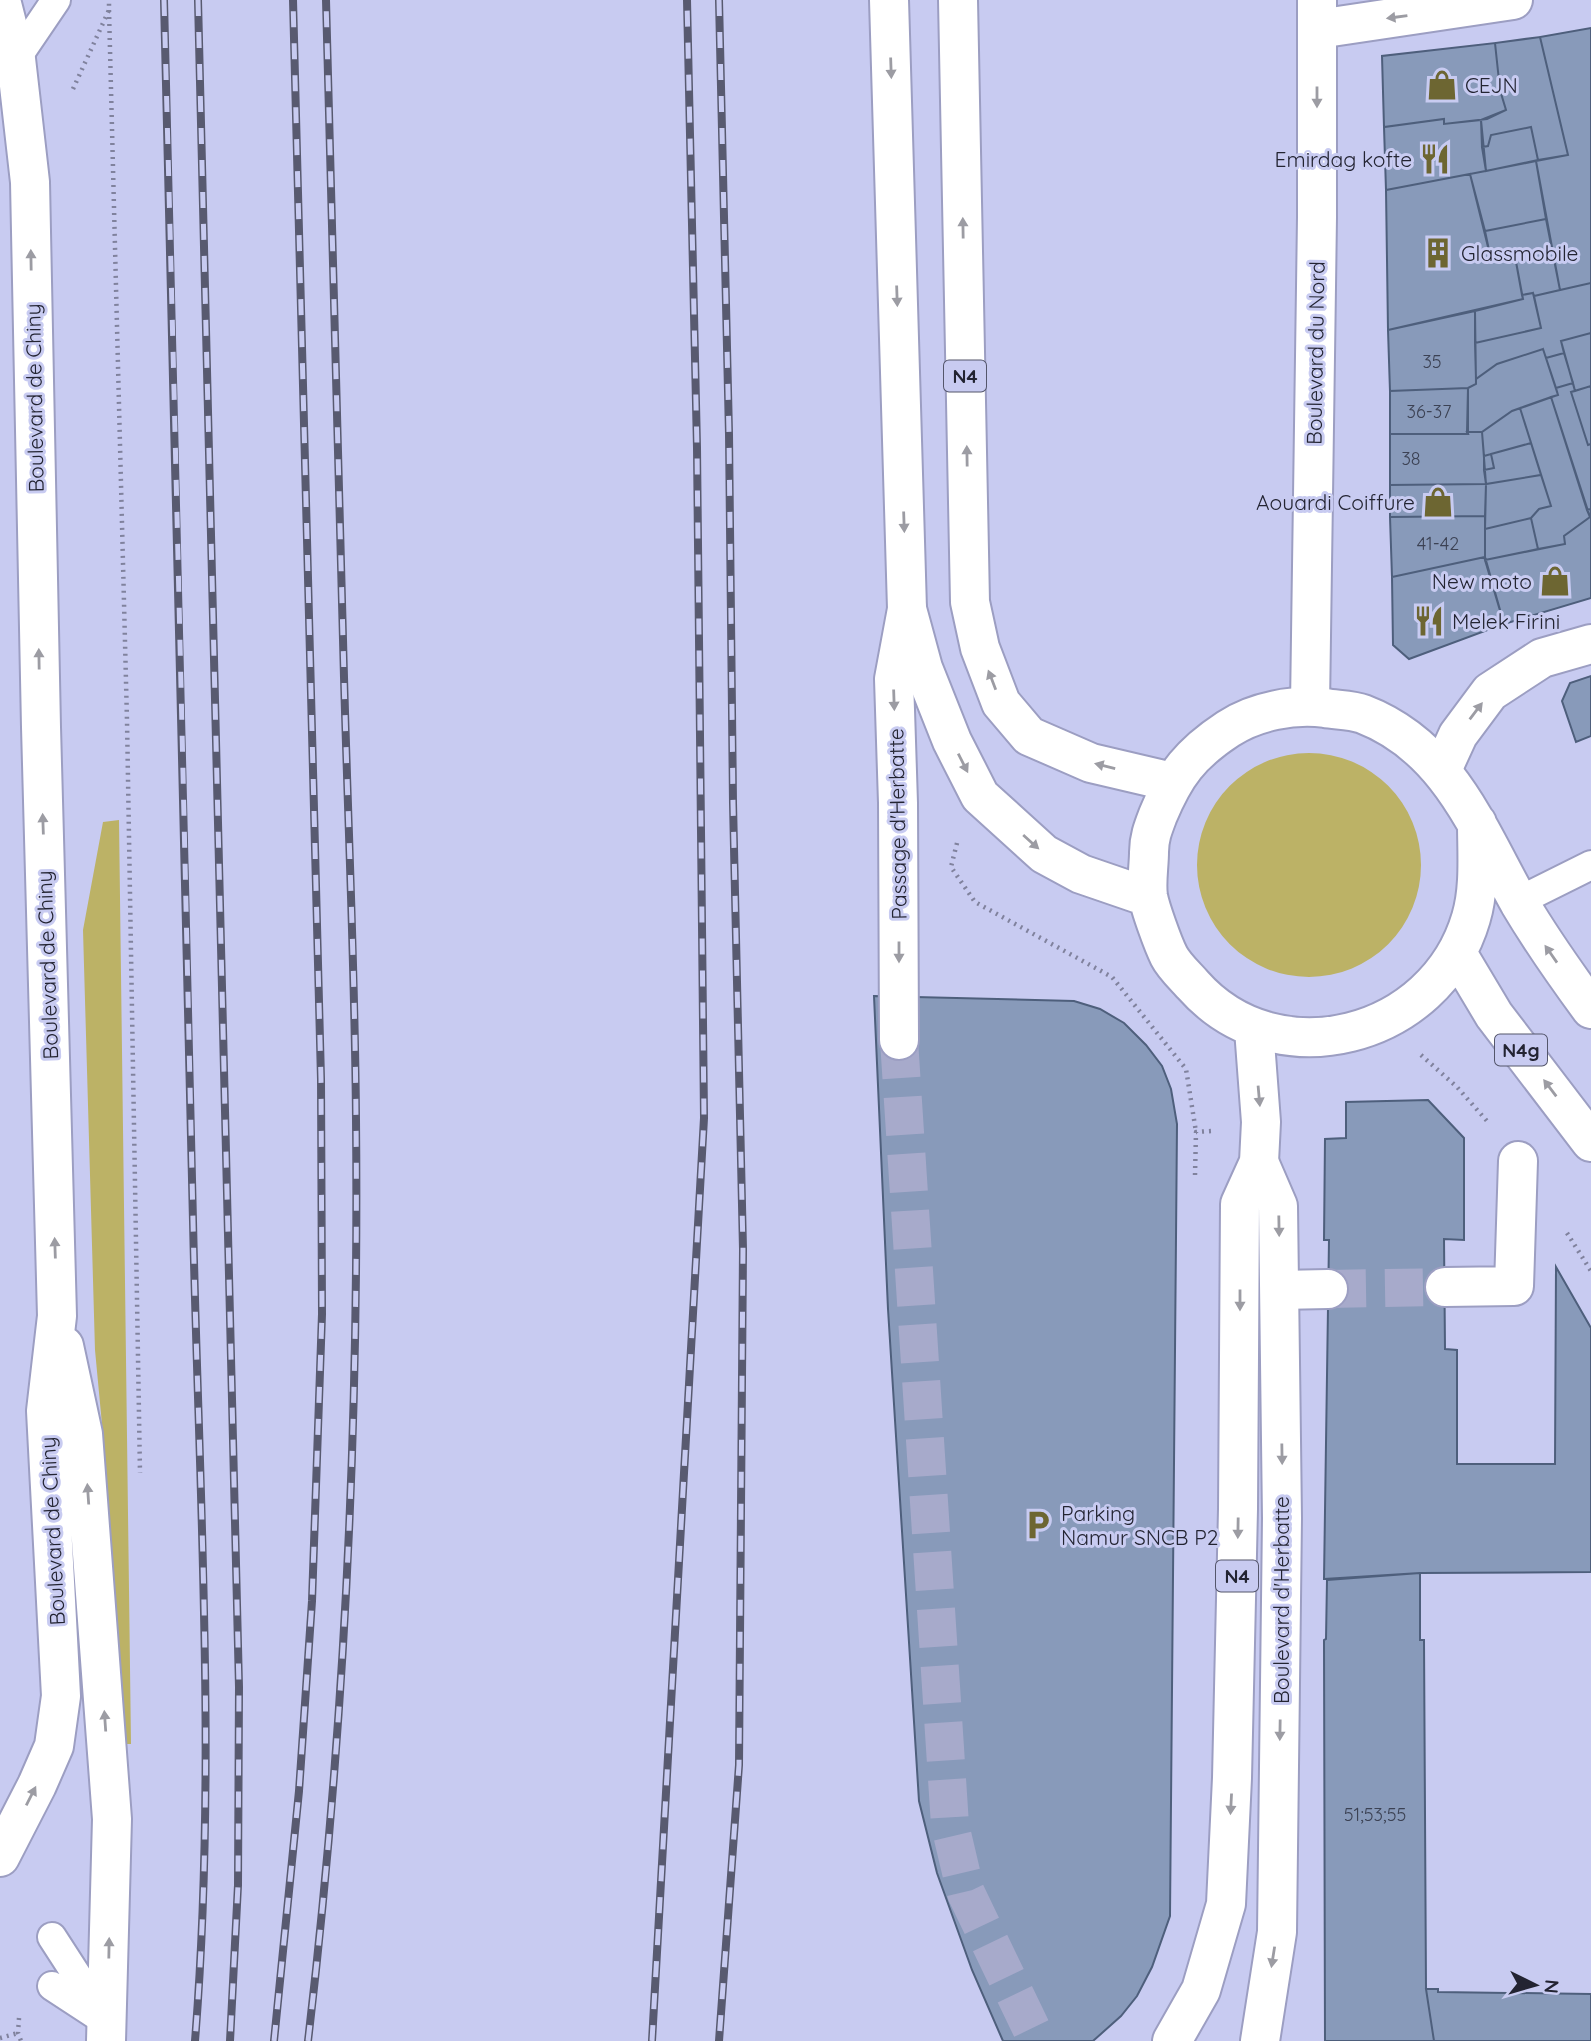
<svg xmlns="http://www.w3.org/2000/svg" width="1591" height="2041" viewBox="0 0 1591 2041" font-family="Quicksand,sans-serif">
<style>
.green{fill:#bcb266}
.building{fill:#889aba;stroke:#4e5f7c;stroke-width:2}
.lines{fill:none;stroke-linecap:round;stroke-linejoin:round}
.street-tunnel{stroke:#a7aacb;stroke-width:38;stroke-dasharray:38 19;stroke-linecap:butt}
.secondary-tunnel{stroke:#a7aacb;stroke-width:38;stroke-dasharray:38 19;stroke-linecap:butt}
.lane-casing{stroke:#9c9ec2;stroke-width:32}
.street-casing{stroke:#9c9ec2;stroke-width:42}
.secondary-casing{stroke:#9c9ec2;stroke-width:42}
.primary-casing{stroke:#9c9ec2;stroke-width:42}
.path{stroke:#80829d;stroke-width:4.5;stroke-dasharray:2 5;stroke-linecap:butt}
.lane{stroke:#fff;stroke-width:28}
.street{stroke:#fff;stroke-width:38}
.secondary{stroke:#fff;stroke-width:38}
.primary{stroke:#fff;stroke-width:38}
.rail-casing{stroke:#585a70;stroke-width:8}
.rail{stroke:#c8cbf1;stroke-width:5;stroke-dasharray:16;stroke-linecap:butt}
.oneway{fill:#9c9ca3}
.labels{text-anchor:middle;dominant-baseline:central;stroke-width:6;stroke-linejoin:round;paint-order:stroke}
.number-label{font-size:18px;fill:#3c4254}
.shield{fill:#c8cbf1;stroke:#54566b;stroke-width:2}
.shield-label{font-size:19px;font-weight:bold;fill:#232432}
.poi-label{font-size:21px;fill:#232432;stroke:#c8cbf1;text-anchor:start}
.street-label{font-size:21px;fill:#232432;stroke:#c8cbf1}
</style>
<rect width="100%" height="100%" fill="#c8cbf1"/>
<path class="green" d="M1197 865a112 112 0 1 1 224 0a112 112 0 1 1-224 0Z
M119 820 131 1744H123L106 1467 95 1350 83 930 103 822Z"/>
<path class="building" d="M1591 28V283L1560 290 1536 161 1568 155 1540 37Z
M1540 37 1568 155 1538 160 1531 127 1491 135 1488 146 1482 147 1481 120 1506 110 1500 90 1495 43Z
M1495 43 1500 90 1506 110 1487 119 1444 124V119L1384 127 1382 56Z
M1444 119V124L1481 120 1486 171 1386 190 1384 127Z
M1531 127 1538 160 1486 171 1482 147 1488 146 1491 135Z
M1536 161 1546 219 1485 231 1470 174Z
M1470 174 1490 255 1514 251 1523 299 1388 330 1386 190Z
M1546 219 1560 290 1534 296 1533 293 1522 295 1514 251 1490 255 1485 231Z
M1591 283V333L1561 341 1564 353 1546 358 1543 349 1497 364 1476 379 1475 343 1541 328 1534 296Z
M1533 293 1541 328 1475 343V311L1523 299 1522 295Z
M1475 311 1476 384 1468 388 1390 391 1388 330Z
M1591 333V386L1575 391 1561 341Z
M1543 349 1558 395 1512 411 1482 432H1467L1468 388 1476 384V379L1497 364Z
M1564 353 1573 383 1556 388 1546 358Z
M1573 383 1575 391 1571 392 1588 445 1591 444V509L1587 510 1551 397 1558 395 1556 388Z
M1591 386V444L1588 445 1571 392Z
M1468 388V434H1390V391Z
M1551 397 1590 517 1564 536 1565 544 1538 549 1531 518 1539 509 1551 506 1520 408Z
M1520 408 1531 443 1484 456 1482 432 1512 411Z
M1467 432H1482L1486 484 1390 485V434H1468Z
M1531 443 1541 475 1486 484 1484 470 1494 468 1491 454Z
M1491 454 1494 468 1484 470V456Z
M1541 475 1551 506 1539 509 1531 518 1485 529 1486 484Z
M1486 484 1485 516 1390 517V485Z
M1591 509V598L1504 624 1485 560 1565 544 1564 536 1590 517 1587 510Z
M1485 516V557L1392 577 1390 517Z
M1531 518 1538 549 1485 560V529Z
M1485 557 1504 624 1409 659 1393 645 1392 577Z
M1591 676V736L1576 742 1562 701 1570 683Z
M874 996 1074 1001 1100 1009 1124 1023 1146 1045 1162 1066 1171 1089 1177 1124 1170 1916 1152 1967 1137 1996 1121 2016 1093 2041H1003L972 1970 937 1873 919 1801 888 1309Z
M1428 1100 1464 1138V1240L1444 1239 1445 1349 1457 1350V1464H1555L1556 1267 1591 1328V1572L1420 1573 1324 1579 1329 1240H1324L1325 1139 1346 1138V1102Z
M1420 1573V1640H1424L1426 1989 1434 2041H1325L1324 1640 1326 1639 1327 1580Z
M1426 1989H1438V1992L1591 1994V2041H1434Z"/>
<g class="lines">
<path class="street-tunnel" d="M1328 1289 1445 1287"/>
<path class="secondary-tunnel" d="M899 1040 950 1825 966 1893 1032 2030V2041"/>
<g class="lane-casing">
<path id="lane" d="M16 59 56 0
M1519 901 1591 865
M52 1937 107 2022 52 1986"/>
</g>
<g class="street-casing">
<path id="street" d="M1318 29 1513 0
M1442 770 1458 735 1490 692 1542 658 1591 644
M1445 1287 1514 1286 1518 1161
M1280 1290 1328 1289"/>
</g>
<g class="secondary-casing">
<path id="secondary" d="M1310 706 1317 217V0
M899 1040 898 803 894 679 907 609
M1259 1162 1278 1206 1282 1518 1277 1932 1260 2041
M64 1346 83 1434 112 1819 106 2041
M0 1857 37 1785 54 1746 61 1696 46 1411 57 1316 41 727 30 182 16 59 1 0"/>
</g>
<g class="primary-casing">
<path id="primary" d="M889 0 907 609 923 668 952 741 980 796 1044 854 1081 874 1148 897
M958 0 970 602 980 648 1001 703 1029 736 1091 763 1172 782
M1477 823C1477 854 1480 888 1471 918 1436 1038 1277 1080 1193 985 1185 976 1174 966 1169 956 1163 944 1150 908 1148 896 1146 882 1149 866 1149 852 1149 838 1153 828 1158 815 1175 774 1190 754 1228 729 1255 711 1294 704 1325 708 1337 710 1352 710 1363 714 1449 747 1478 830 1520 904 1542 941 1566 975 1591 1009
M1457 953 1494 1015 1591 1142
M1172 2041 1201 1990 1226 1904 1232 1778 1238 1509 1240 1204 1259 1162 1261 1122 1254 1029"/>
</g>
<path class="path" d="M109 10 127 721 140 1473
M73 89 109 10V0
M957 843 951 867 975 902 1112 977 1186 1069 1196 1132
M1421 1055 1457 1087 1487 1121
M1195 1175 1196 1132 1211 1131
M1567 1233 1591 1271
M19 2018 18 2033 21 2041
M0 2038 18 2033"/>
<use href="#lane" class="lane"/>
<use href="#street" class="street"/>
<use href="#secondary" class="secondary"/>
<use href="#primary" class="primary"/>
<g class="rail-casing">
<path id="rail" d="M164 0C175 407 184 814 193 1221 199 1495 217 1766 195 2041
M198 0 239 1687 238 1885 230 2041
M719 0 729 434 733 803 743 1249 739 1765 719 2041
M274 2041 299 1791 312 1601 322 1314 321 1079 293 0
M308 2041C344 1735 359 1427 356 1119 355 972 348 825 344 677 338 452 332 226 326 0
M652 2041 704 1118 697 448 687 0"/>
</g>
<use href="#rail" class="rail"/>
</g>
<defs><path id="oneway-solid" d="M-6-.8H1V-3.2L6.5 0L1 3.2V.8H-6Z" transform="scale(1.75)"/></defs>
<g class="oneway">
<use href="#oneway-solid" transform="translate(1397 17) rotate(172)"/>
<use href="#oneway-solid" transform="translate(891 68) rotate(88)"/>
<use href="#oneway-solid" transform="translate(1317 97) rotate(90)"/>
<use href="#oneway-solid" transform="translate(963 228) rotate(-91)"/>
<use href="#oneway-solid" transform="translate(31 260) rotate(-91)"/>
<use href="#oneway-solid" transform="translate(897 296) rotate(88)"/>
<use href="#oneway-solid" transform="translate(967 456) rotate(-91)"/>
<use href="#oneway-solid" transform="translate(904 522) rotate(88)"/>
<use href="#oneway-solid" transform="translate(39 659) rotate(-91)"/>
<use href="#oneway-solid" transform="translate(992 680) rotate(-111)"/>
<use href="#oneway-solid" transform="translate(894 700) rotate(88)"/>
<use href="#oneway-solid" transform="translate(1476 711) rotate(-53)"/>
<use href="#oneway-solid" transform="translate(963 763) rotate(63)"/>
<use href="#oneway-solid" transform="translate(1105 766) rotate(-166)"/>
<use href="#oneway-solid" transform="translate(43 824) rotate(-92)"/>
<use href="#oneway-solid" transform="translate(1031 842) rotate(42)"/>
<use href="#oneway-solid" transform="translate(899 952) rotate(90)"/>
<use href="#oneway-solid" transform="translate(1551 954) rotate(-125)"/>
<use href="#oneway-solid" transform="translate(1550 1088) rotate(-127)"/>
<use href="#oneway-solid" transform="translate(1259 1096) rotate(85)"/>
<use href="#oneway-solid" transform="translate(1279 1226) rotate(89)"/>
<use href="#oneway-solid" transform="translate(55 1248) rotate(-92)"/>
<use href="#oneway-solid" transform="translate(1240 1300) rotate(90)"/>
<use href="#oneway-solid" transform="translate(1282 1454) rotate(89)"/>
<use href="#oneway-solid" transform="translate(88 1494) rotate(-94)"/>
<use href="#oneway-solid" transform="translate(1238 1528) rotate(91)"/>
<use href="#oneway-solid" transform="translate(105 1721) rotate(-94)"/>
<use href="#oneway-solid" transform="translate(1280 1730) rotate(91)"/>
<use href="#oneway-solid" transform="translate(31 1796) rotate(-63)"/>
<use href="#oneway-solid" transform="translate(1231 1804) rotate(93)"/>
<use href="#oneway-solid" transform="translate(109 1948) rotate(-89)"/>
<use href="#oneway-solid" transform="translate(1273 1957) rotate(99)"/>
</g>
<defs>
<g id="shop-bare" transform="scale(2.415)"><path d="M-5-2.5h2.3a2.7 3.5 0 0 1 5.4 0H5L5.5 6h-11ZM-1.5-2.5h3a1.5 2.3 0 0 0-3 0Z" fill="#6d6632" stroke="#c8cbf1" stroke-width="2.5" paint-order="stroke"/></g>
<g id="restaurant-bare" transform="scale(2.415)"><path d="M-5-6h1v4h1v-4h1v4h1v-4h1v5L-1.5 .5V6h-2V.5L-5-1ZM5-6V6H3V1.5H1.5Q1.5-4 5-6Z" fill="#6d6632" stroke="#c8cbf1" stroke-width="2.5" paint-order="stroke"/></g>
<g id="building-bare" transform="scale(2.415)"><path d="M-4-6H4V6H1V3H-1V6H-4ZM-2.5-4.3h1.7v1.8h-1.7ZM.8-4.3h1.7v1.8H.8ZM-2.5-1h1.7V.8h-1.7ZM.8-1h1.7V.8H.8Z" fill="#6d6632" stroke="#c8cbf1" stroke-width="2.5" paint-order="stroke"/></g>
<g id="parking-bare" transform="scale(2.415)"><path d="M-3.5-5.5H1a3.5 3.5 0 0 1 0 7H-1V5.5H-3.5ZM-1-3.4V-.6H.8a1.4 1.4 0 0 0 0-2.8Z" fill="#6d6632" stroke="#c8cbf1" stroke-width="2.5" paint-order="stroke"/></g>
</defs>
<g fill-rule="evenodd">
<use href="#shop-bare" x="1442" y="85"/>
<use href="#restaurant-bare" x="1435" y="159"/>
<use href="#building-bare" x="1438" y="253"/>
<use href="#shop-bare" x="1438" y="502"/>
<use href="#shop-bare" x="1555" y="581"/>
<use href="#restaurant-bare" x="1429" y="621"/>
<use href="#parking-bare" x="1038" y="1525"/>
</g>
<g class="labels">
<g class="number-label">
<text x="1432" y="361">35</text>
<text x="1429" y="411">36-37</text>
<text x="1411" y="458">38</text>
<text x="1438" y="543">41-42</text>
<text x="1375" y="1814">51;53;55</text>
</g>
<g class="shield">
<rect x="944" y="360.5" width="42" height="31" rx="5"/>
<rect x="1495" y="1034.5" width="52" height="31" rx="5"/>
<rect x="1216" y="1560.5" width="42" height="31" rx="5"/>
</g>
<g class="shield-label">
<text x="965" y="376">N4</text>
<text x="1521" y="1050">N4g</text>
<text x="1237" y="1576">N4</text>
</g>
<g class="poi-label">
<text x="1465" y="85">CEJN</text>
<text x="1412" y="159" text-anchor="end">Emirdag kofte</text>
<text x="1461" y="253">Glassmobile</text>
<text x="1415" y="502" text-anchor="end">Aouardi Coiffure</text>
<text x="1532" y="581" text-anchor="end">New moto</text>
<text x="1452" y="621">Melek Firini</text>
<text x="1061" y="1513">Parking<tspan x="1061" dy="24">Namur SNCB P2</tspan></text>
</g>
<g class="street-label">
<text transform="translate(1315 353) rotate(-89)">Boulevard du Nord</text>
<text transform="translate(34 398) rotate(-91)">Boulevard de Chiny</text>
<text transform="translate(897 824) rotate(-91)">Passage d'Herbatte</text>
<text transform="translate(47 965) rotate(-92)">Boulevard de Chiny</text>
<text transform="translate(52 1531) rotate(-93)">Boulevard de Chiny</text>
<text transform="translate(1281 1600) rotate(-90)">Boulevard d'Herbatte</text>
</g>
</g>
<g transform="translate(1535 1985) rotate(95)" stroke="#c8cbf1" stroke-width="5" paint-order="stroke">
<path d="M0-5L12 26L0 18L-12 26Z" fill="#232432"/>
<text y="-10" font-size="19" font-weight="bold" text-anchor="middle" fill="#232432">N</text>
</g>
</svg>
